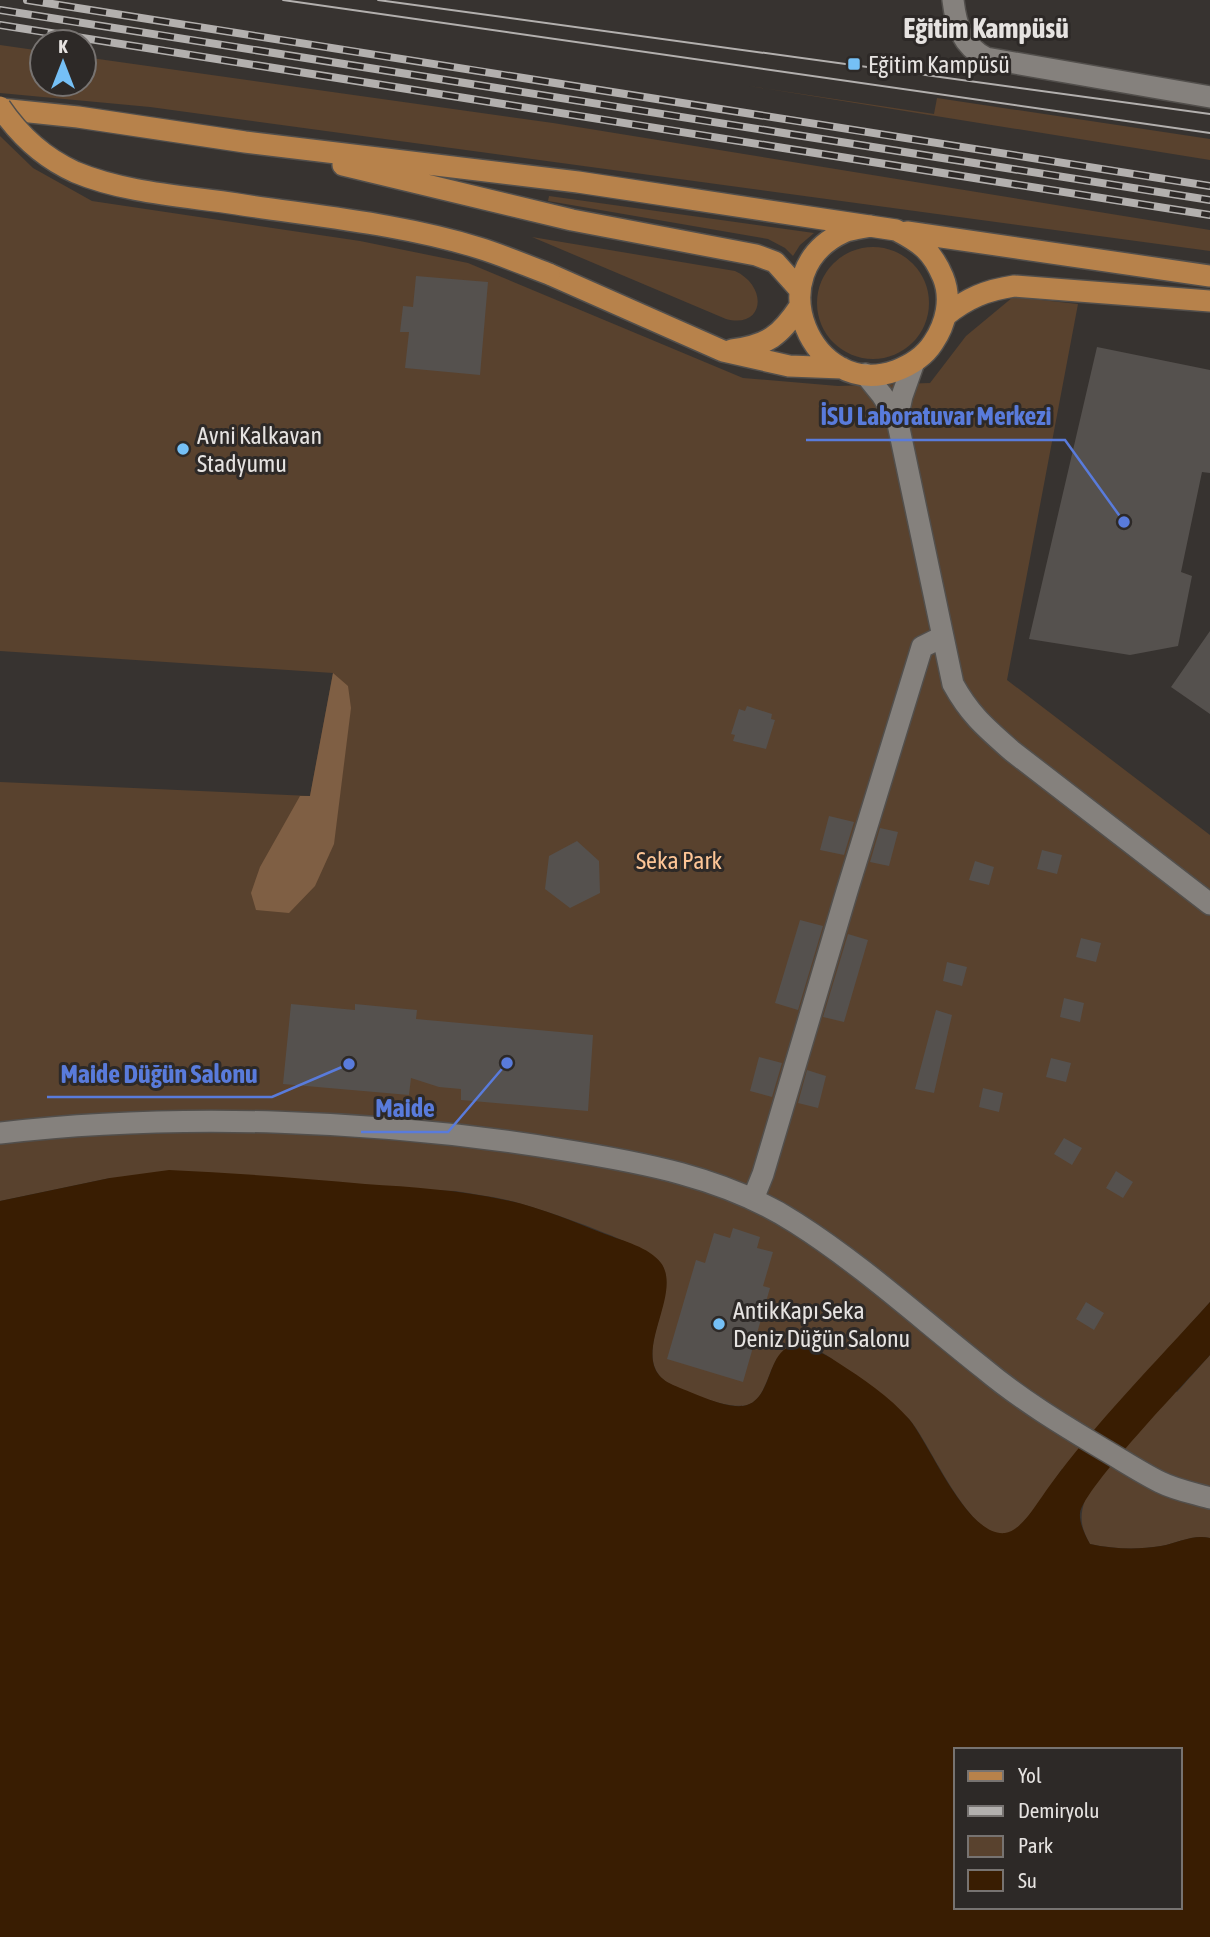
<svg xmlns="http://www.w3.org/2000/svg" width="1210" height="1937" viewBox="0 0 1210 1937" font-family="'Asap Condensed',sans-serif">
<style>
.green{fill:#59422e}
.forest{fill:#7f5f44}
.water{fill:#391d02;fill-rule:evenodd}
.building{fill:#55514e}
.lines{fill:none;stroke-linecap:round;stroke-linejoin:round}
.minor-casing{stroke:#524f4c;stroke-width:24}
.major-casing{stroke:#524f4c;stroke-width:24}
.minor{stroke:#85817d;stroke-width:21}
.major{stroke:#b7824b;stroke-width:21}
.tram{stroke:#b3b0ae;stroke-width:2}
.rail-casing{stroke:#b3b0ae;stroke-width:8}
.rail{stroke:#2d2927;stroke-width:5;stroke-dasharray:16;stroke-linecap:butt}
.major-bridge-casing{stroke:#524f4c;stroke-width:24;stroke-linecap:butt}
.major-bridge{stroke:#b7824b;stroke-width:21}
.poi-dot{fill:#75c0f6;stroke:#2d2927;stroke-width:2.5}
.labels{text-anchor:middle;dominant-baseline:central;stroke-width:6;stroke-linejoin:round;paint-order:stroke}
.poi-label{font-size:24px;fill:#e6e3e1;stroke:#2d2927;text-anchor:start}
.park-label{font-size:24px;fill:#fdc596;stroke:#2d2927}
.quarter-label{font-size:28px;font-weight:bold;fill:#e6e3e1;stroke:#2d2927}
.leader{fill:none;stroke:#597bdb;stroke-width:2.5}
.callout-dot{fill:#597bdb;stroke:#2d2927;stroke-width:2.5}
.callout-label{font-size:26px;text-anchor:middle;font-weight:bold;fill:#597bdb;stroke:#2d2927;stroke-width:6;stroke-linejoin:round;paint-order:stroke}
</style>
<rect width="100%" height="100%" fill="#373330"/>
<path class="green" d="M0 45 42 51V84H84V57L553 123 1210 230V251L150 107 0 93Z
M749 86 934 114 937 98 1210 139V160Z
M0 136 33 168 92 201 360 241 468 263 743 378 838 386 930 383 966 336 1013 297 1078 304 1007 680 1210 835V1302L1145 1375 1177 1392 1210 1355V1538C1193 1534 1178 1543 1161 1546 1138 1550 1113 1549 1090 1544 1081 1528 1079 1517 1085 1500L1062 1469C1050 1486 1031 1520 1013 1531 974 1555 929 1438 908 1418 891 1403 871 1390 853 1376 842 1368 831 1356 819 1351 764 1329 777 1391 750 1404 733 1412 686 1392 670 1384 626 1360 681 1298 662 1265 651 1245 534 1206 507 1200 490 1196 472 1194 455 1191L110 1178 0 1201V782L310 796 333 673 0 651Z
M549 196 814 233 800 245 793 256 785 248 768 239 548 201Z
M532 237 735 271C768 286 765 329 726 319Z
M817 303a56 56 0 1 1 112 0a56 56 0 1 1-112 0Z"/>
<path class="forest" d="M333 673 348 686 351 708 334 844 315 886 289 913 256 910 251 893 260 867 300 796H310Z"/>
<path class="water" d="M169 1170C234 1173 300 1178 365 1184 412 1187 459 1190 505 1200 540 1207 573 1222 605 1234 623 1241 649 1247 661 1263 685 1296 622 1363 673 1385 691 1392 729 1411 747 1405 782 1394 759 1311 837 1362 862 1378 890 1397 909 1419 931 1446 967 1537 1005 1533 1021 1532 1039 1500 1048 1488 1096 1422 1155 1363 1210 1302V1355C1187 1381 1084 1488 1080 1513 1079 1523 1085 1535 1090 1544 1112 1549 1138 1550 1161 1546 1178 1543 1193 1534 1210 1538V1937H0V1201L110 1178ZM956 1750H1180V1907H956Z"/>
<path class="building" d="M416 276 488 282 480 375 405 368 409 332H400L403 306 413 307Z
M1097 347 1210 370V473L1202 472 1181 572 1192 576 1178 646 1130 655 1029 639Z
M1210 631V714L1171 687Z
M747 706 772 714 771 719 775 720 766 749 733 741 735 735 731 734 739 709 745 711Z
M829 816 854 822 844 855 820 850Z
M880 828 898 832 889 866 870 862Z
M577 841 599 861 600 893 570 908 545 889 549 856Z
M1042 850 1062 855 1057 874 1037 869Z
M975 861 994 867 989 885 969 880Z
M800 920 823 926 798 1010 775 1003Z
M848 934 868 940 844 1022 823 1017Z
M1081 938 1101 943 1096 962 1076 957Z
M947 962 967 967 962 986 943 981Z
M1064 998 1084 1003 1080 1022 1060 1017Z
M291 1004 355 1010V1004L417 1010 416 1019 593 1035 588 1111 461 1100V1089L439 1087 411 1078 409 1095 283 1084Z
M936 1010 952 1015 934 1093 915 1089Z
M759 1057 782 1063 772 1097 750 1091Z
M1051 1058 1071 1063 1066 1082 1046 1077Z
M807 1070 826 1076 818 1108 798 1103Z
M983 1088 1003 1093 999 1112 979 1107Z
M1064 1138 1082 1148 1072 1165 1054 1154Z
M1116 1171 1133 1182 1123 1198 1106 1188Z
M733 1228 760 1237 757 1248 773 1252 763 1286 770 1288 743 1382 667 1359 696 1260 705 1263 714 1233 730 1238Z
M1086 1302 1104 1313 1094 1330 1076 1319Z"/>
<g class="lines">
<g class="minor-casing">
<path id="minor" d="M953 0C956 26 962 45 986 58L1210 97
M865 374 882 395 897 419 953 684C970 715 986 728 1012 751L1210 904
M897 419 902 396 914 362
M0 1133C178 1112 382 1120 558 1149 640 1162 725 1177 796 1223 862 1265 921 1319 983 1368 1020 1399 1061 1424 1103 1449 1122 1460 1140 1472 1160 1482 1176 1490 1193 1493 1210 1498
M753 1199 763 1174 847 891 922 647 942 637"/>
</g>
<g class="major-casing">
<path id="major" d="M0 109 78 117 245 142 578 182 896 230C921 243 932 251 943 277 952 299 946 324 933 343 924 357 911 365 895 371 812 400 757 272 844 232 852 229 862 228 871 226
M343 165 572 220 756 255 775 262 800 290
M907 232 1210 276
M549 274 723 351 789 366 842 368
M945 316C967 298 987 290 1014 286L1210 301
M732 350C768 345 780 336 800 306"/>
</g>
<use href="#minor" class="minor"/>
<use href="#major" class="major"/>
<path class="tram" d="M283 0 1210 133
M378 0 1210 114"/>
<g class="rail-casing">
<path id="rail" d="M27 0 1210 186
M0 10 1210 200
M0 25 1210 215"/>
</g>
<use href="#rail" class="rail"/>
<g class="major-bridge-casing">
<path id="major-bridge" d="M0 107C19 135 44 158 75 172 125 193 184 196 237 204 315 216 403 224 479 248 502 255 525 265 549 274"/>
</g>
<use href="#major-bridge" class="major-bridge"/>
</g>
<g class="poi-dot">
<rect x="847" y="57" width="14" height="14" rx="3.5"/>
<circle cx="183" cy="449" r="7"/>
<circle cx="719" cy="1324" r="7"/>
</g>
<g class="labels">
<g class="poi-label">
<text x="868" y="64">Eğitim Kampüsü</text>
<text x="197" y="435">Avni Kalkavan<tspan x="197" dy="28">Stadyumu</tspan></text>
<text x="733" y="1310">AntikKapı Seka<tspan x="733" dy="28">Deniz Düğün Salonu</tspan></text>
</g>
<g class="park-label">
<text x="679" y="860">Seka Park</text>
</g>
<g class="quarter-label">
<text x="986" y="28">Eğitim Kampüsü</text>
</g>
</g>
<path class="leader" d="M1124 522L1065 440H806M349 1064L272 1097H47M507 1063L448 1132H361"/>
<g class="callout-dot">
<circle cx="1124" cy="522" r="7"/>
<circle cx="349" cy="1064" r="7"/>
<circle cx="507" cy="1063" r="7"/>
</g>
<g class="callout-label">
<text x="936" y="425">İSU Laboratuvar Merkezi</text>
<text x="159" y="1083">Maide Düğün Salonu</text>
<text x="405" y="1117">Maide</text>
</g>
<rect x="954" y="1748" width="228" height="161" fill="#2d2927" stroke="#777371" stroke-width="2"/>
<rect x="968" y="1771" width="35" height="10" fill="#b7824b" stroke="#777371" stroke-width="2"/>
<text x="1018" y="1783" font-size="21" fill="#e6e3e1">Yol</text>
<rect x="968" y="1806" width="35" height="10" fill="#b3b0ae" stroke="#777371" stroke-width="2"/>
<text x="1018" y="1818" font-size="21" fill="#e6e3e1">Demiryolu</text>
<rect x="968" y="1836" width="35" height="21" fill="#59422e" stroke="#777371" stroke-width="2"/>
<text x="1018" y="1853" font-size="21" fill="#e6e3e1">Park</text>
<rect x="968" y="1870" width="35" height="21" fill="#391d02" stroke="#777371" stroke-width="2"/>
<text x="1018" y="1888" font-size="21" fill="#e6e3e1">Su</text>
<g transform="translate(63 63)"><circle r="33" fill="#2d2927" stroke="#777371" stroke-width="2"/>
<path d="M0-5L12 26L0 18L-12 26Z" fill="#75c0f6"/>
<text y="-10" font-size="19" font-weight="bold" text-anchor="middle" fill="#e6e3e1">K</text>
</g>
</svg>
